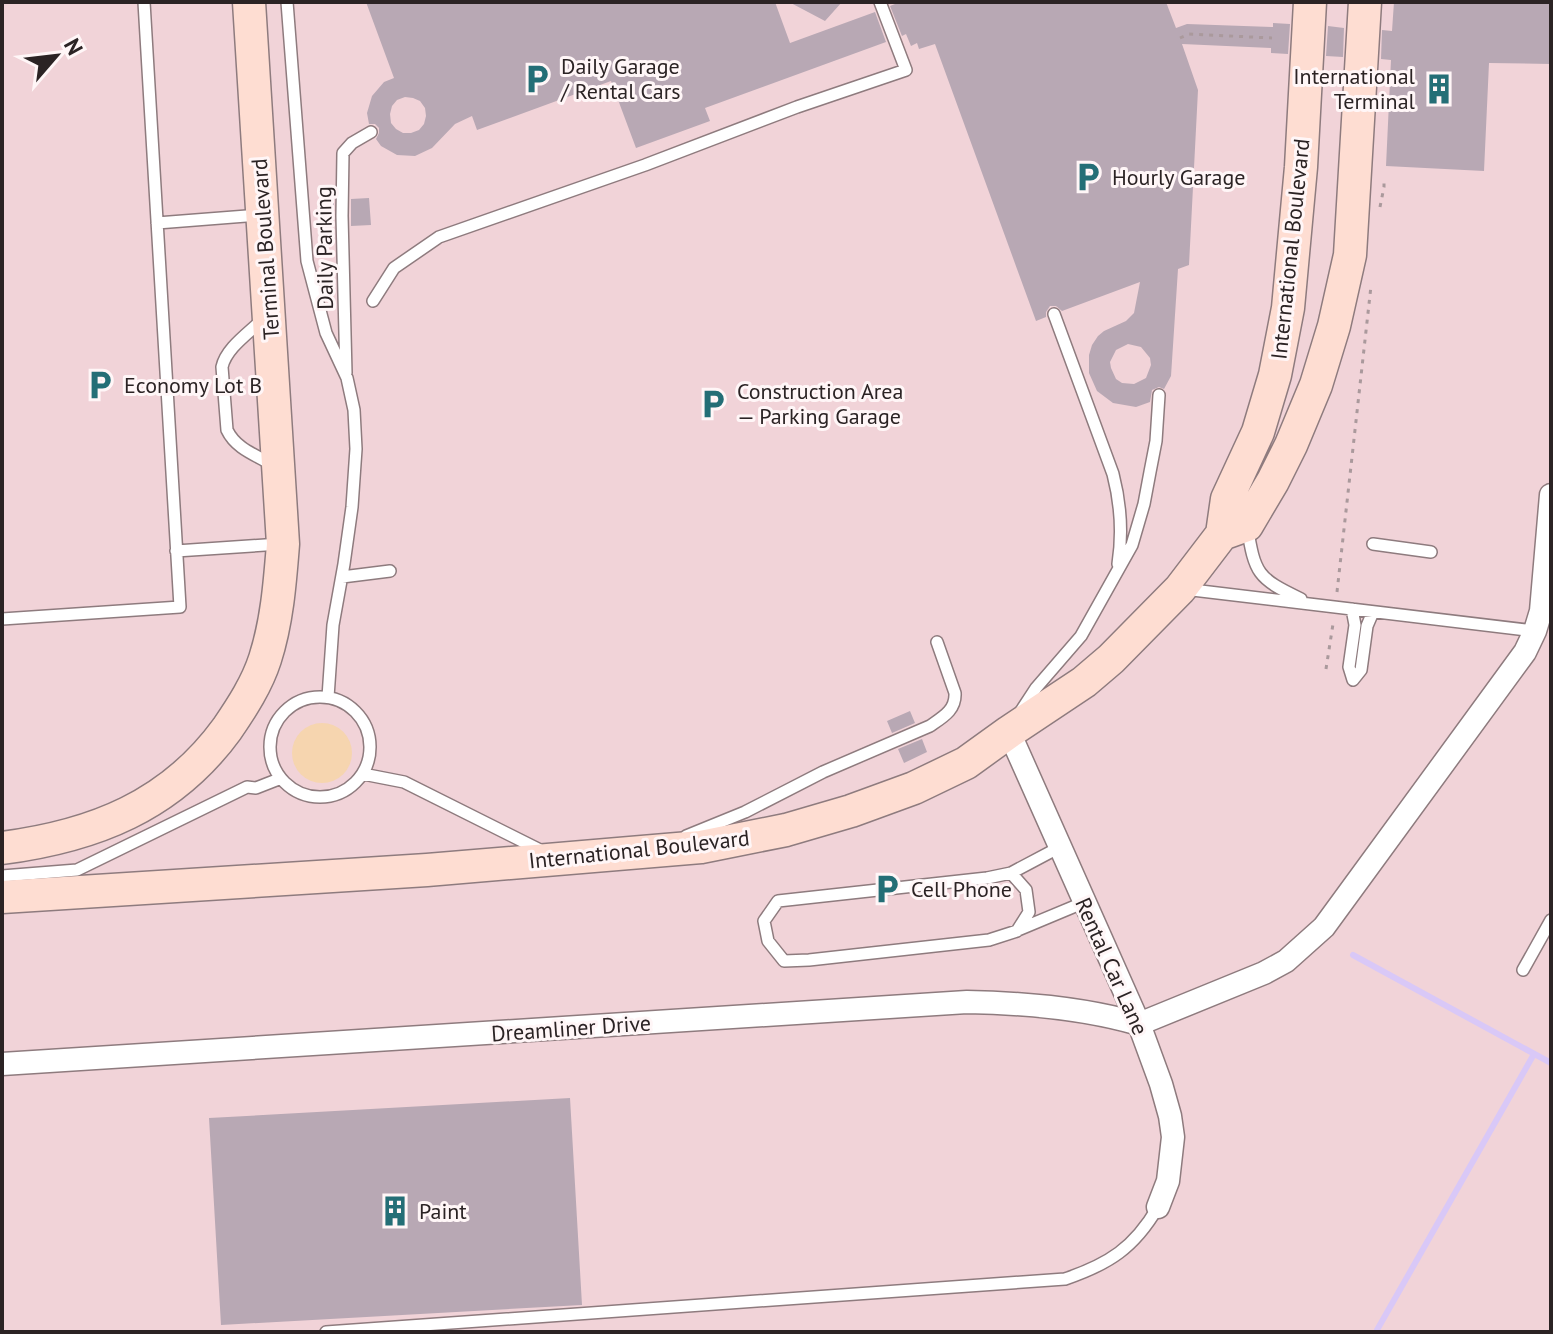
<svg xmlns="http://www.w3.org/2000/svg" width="1553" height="1334" viewBox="0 0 1553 1334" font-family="'PT Sans',sans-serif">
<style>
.built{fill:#f1d3d8}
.green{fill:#f6d5af}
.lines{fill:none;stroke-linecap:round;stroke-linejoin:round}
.stream{stroke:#d9c8f7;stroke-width:6}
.building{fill:#b8a8b4;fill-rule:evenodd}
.service-casing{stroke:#8e7b7e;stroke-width:14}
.minor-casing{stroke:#8e7b7e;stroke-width:25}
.secondary-casing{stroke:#8e7b7e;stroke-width:35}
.path{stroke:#aa999c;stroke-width:3;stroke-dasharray:4 6;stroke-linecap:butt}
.service{stroke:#fff;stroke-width:11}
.minor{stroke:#fff;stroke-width:22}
.secondary{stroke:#feddd2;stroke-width:32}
.labels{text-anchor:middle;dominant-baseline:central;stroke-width:6;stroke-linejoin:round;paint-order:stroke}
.poi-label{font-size:22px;fill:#2b2324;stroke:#fff6f7;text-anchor:start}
.street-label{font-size:22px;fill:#2b2324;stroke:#fff6f7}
</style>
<rect width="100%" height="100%" fill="#fbe4e8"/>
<path class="built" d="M2 2H1551V1332H2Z"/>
<path class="green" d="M292 753a30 30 0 1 1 60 0a30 30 0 1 1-60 0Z"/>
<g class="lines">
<path class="stream" d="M1353 955 1551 1063
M1377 1330 1534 1054"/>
</g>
<path class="building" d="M366 2H775L790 43 875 12 886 42 705 108 710 121 636 148 611 81 477 130 472 116 455 124 432 148 415 156 397 155 381 146 376 139 379 133V128L375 124H369L367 113 372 96 384 82 394 78ZM405 97 413 98 420 101 425 108 426 116 424 124 419 130 411 133H403L396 129 391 123 390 114 392 106 397 100Z
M789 2H842L825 21Z
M900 2H1166L1176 28 1187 24 1273 27V23L1290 24 1288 54 1271 53V48L1182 44 1198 90 1189 265 1178 269 1171 376 1164 389 1159 387 1152 390 1150 402 1136 407 1113 403 1097 391 1089 373V355L1092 345 1098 336 1104 331 1126 321 1134 313 1140 282 1062 311 1056 306H1050L1046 312V317L1036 321 935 44 919 49 917 43 911 46 906 34 902 36 890 6ZM1128 344 1141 347 1150 358 1151 365 1146 378 1134 384 1122 383 1116 379 1111 368 1110 362 1116 350Z
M1394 2H1551V64L1489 63 1484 171 1386 166 1391 60 1381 59 1382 30 1392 31Z
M1328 26 1344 28 1343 57 1326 56Z
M369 198 371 225 351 226V199Z
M323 201H334V227L325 228Z
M910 711 915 723 892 733 887 721Z
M922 739 927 752 904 763 898 749Z
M570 1098 582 1305 221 1325 209 1118Z"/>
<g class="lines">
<g class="service-casing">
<path id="service" d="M287 2 307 261 326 333 347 378 354 410 356 449 352 507 344 564 333 625 328 697
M157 223 258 215
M373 301 394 268 439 237 645 165 797 107 906 70 880 2
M1054 314 1113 474C1121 505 1123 532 1118 564
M263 319C249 333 226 348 222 367L227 430C236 449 256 455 273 465
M346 373 342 216 343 153 352 143 371 132
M1247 526C1255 574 1257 578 1301 599
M1373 544 1431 552
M176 551 280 544
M342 577 390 571
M1184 589 1535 631
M1352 609 1355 625 1349 667 1353 680 1361 670 1367 626 1373 612
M2 619 180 607 144 2
M270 747a50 50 0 1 1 100 0a50 50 0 1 1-100 0Z
M1021 711 1036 688 1081 636 1132 545 1144 504 1150 472 1156 441 1159 395
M363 774 404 782 542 851
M686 836 745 812 823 772 930 726C943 717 956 710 955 693L937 642
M1011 873 1026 890 1029 912 1017 931 989 940 809 960 784 961 768 941 764 921 778 901 987 878 1011 873 1060 847
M2 876 77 870 247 787 256 788 279 779
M1018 930 1085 902
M1523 970 1551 920
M326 1332 1065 1279C1109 1264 1134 1248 1158 1207"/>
</g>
<g class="minor-casing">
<path id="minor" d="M1009 732 1139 1024 1161 1084 1170 1116 1173 1137 1168 1181 1158 1207
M1139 1024 1264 973 1286 961 1324 927 1525 652 1535 631 1541 611 1551 495
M2 1064 967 1002C1025 1003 1084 1008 1139 1024"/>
</g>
<g class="secondary-casing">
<path id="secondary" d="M1222 534 1227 499 1258 432 1275 375 1288 308 1301 167 1310 2
M2 848C94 836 171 806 227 729 242 707 257 684 265 659 277 622 280 582 283 544L249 2
M2 897 427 870 701 847 786 830 851 811 914 788 966 763 1009 732 1084 682 1111 659 1180 589 1222 534 1247 525 1273 481 1291 445 1316 385 1334 326 1350 255 1365 2"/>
</g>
<path class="path" d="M1180 38 1189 34 1272 38
M1380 207 1384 187V179
M1337 592 1371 286
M1326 669 1333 624"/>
<use href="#service" class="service"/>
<use href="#minor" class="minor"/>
<use href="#secondary" class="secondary"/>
</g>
<defs>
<g id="parking-bare" transform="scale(2.4)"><path d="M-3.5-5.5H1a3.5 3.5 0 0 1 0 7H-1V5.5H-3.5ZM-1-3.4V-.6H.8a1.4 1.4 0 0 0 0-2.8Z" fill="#246e76" stroke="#fff6f7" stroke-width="2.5" paint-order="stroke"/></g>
<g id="building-bare" transform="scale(2.4)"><path d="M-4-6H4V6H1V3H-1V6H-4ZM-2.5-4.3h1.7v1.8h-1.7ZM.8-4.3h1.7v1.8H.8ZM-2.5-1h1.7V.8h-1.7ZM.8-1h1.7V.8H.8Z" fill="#246e76" stroke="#fff6f7" stroke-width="2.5" paint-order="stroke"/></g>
</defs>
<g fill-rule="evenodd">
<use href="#parking-bare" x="537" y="79"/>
<use href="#building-bare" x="1439" y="89"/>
<use href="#parking-bare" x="1088" y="177"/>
<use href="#parking-bare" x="100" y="385"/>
<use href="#parking-bare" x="713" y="404"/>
<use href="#parking-bare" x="887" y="889"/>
<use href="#building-bare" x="395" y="1211"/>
</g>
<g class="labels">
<g class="poi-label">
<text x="561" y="66">Daily Garage<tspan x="561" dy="25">/ Rental Cars</tspan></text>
<text x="1415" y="76" text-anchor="end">International<tspan x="1415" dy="25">Terminal</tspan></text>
<text x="1112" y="177">Hourly Garage</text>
<text x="124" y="385">Economy Lot B</text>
<text x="737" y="391">Construction Area<tspan x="737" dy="25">— Parking Garage</tspan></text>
<text x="911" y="889">Cell Phone</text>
<text x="419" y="1211">Paint</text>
</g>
<g class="street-label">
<text transform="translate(324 248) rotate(-91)">Daily Parking</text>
<text transform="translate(265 249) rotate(-94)">Terminal Boulevard</text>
<text transform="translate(1290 249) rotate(-84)">International Boulevard</text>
<text transform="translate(639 849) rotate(-6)">International Boulevard</text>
<text transform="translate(1112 966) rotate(66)">Rental Car Lane</text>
<text transform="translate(571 1028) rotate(-4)">Dreamliner Drive</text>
</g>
</g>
<rect width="1553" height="1334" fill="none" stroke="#2b2324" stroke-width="8"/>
<g transform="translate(56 56) rotate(62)" stroke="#fff6f7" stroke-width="6" paint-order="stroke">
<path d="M0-6L14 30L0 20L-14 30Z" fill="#2b2324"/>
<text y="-12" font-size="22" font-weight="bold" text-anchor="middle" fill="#2b2324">N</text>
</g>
</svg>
